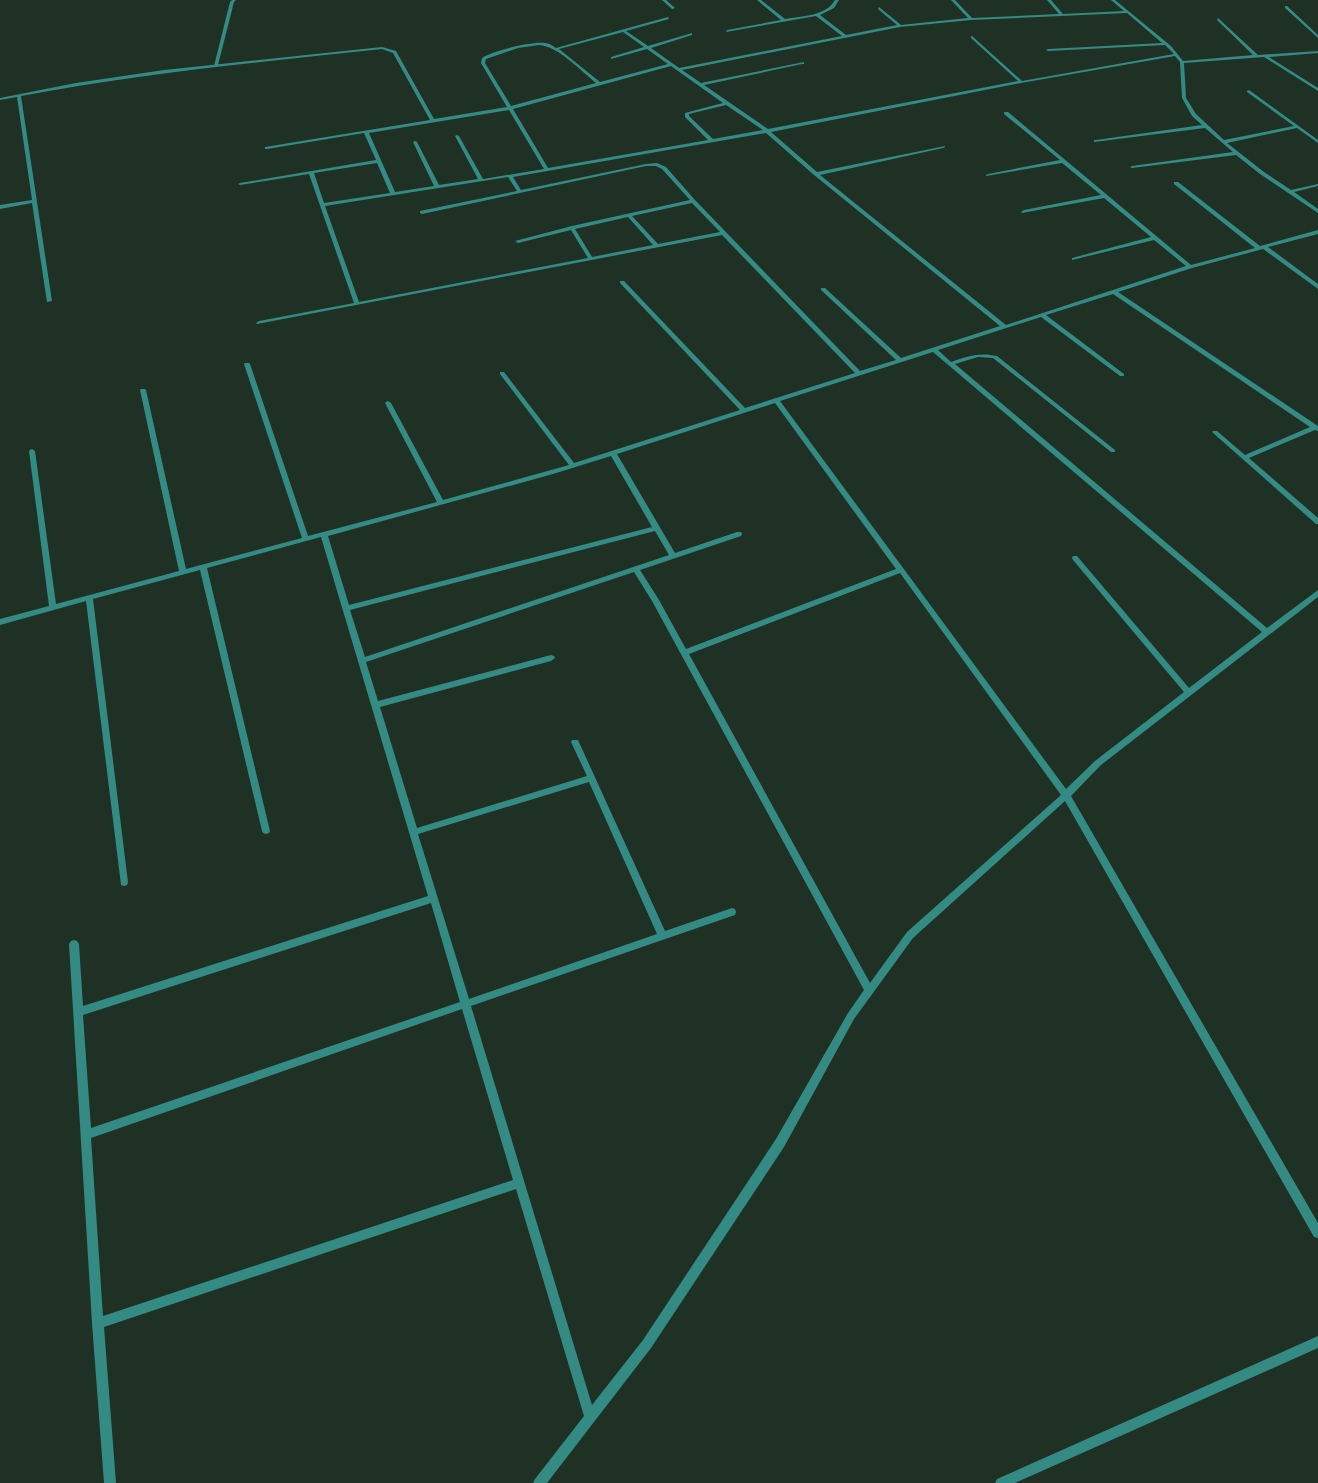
<svg xmlns="http://www.w3.org/2000/svg" width="1318" height="1483" viewBox="0 0 1318 1483" font-family="'Noto Serif',serif">
<style>
.lines{fill:none;stroke-linecap:round;stroke-linejoin:round}
.service{fill:#348b83;fill-rule:evenodd}
.minor{fill:#348b83;fill-rule:evenodd}
</style>
<rect width="100%" height="100%" fill="#1f3025"/>
<g class="lines">
<path class="service" d="M232 0H236L234 2 218 65 214 66 230 2Z"/>
<path class="minor" d="M662 0H666L675 8 672 9Z
M757 0H761L785 19C802 16 826 16 835 0H839L834 8 820 15 846 35 897 25 878 9 879 7 901 25 968 18 951 0H955L972 18 1059 14 1047 0H1051L1063 14 1124 11 1111 0H1115L1171 46 1183 61 1253 55 1217 20 1218 18 1258 55 1318 51V53L1269 57 1318 88V91L1264 57 1184 63 1186 98 1196 114 1224 140 1294 126 1247 92V91L1249 90 1318 140V143L1297 128 1227 143 1264 172 1291 190 1318 184V186L1294 192 1318 209V213L1260 174 1236 155 1132 168 1130 167 1132 166 1233 152 1205 128 1094 142V140H1096L1202 125 1192 116 1182 98 1180 62 1175 56 1021 83 771 132 817 172 945 146V147L943 148 820 175 1006 325 1186 266 1154 240 1072 260V258L1151 237 1104 198 1022 213 1021 212 1024 210 1101 195 1062 163 986 176V175L988 174 1060 160 1004 114V112H1008L1191 265 1255 248 1174 184V182H1178L1260 246 1318 230V234L1268 247 1318 284V289L1263 249 1192 268 1118 292 1318 426V431L1315 430 1249 458 1318 518V524H1316L1212 432 1213 431H1217L1245 455 1310 427 1113 294 1046 315 1124 374V376H1120L1041 317 938 350 951 362C967 356 981 352 997 356L1115 450V452H1111L993 358 978 357 955 364 1267 628 1318 590V597L1101 765 1071 796 1318 1223V1238L1314 1237 1065 801 913 938 854 1019 784 1147 651 1348 547 1483H533L535 1479 584 1416 516 1189 104 1327 116 1483H104L92 1323 69 944 71 941 74 940 77 941 79 944 83 1006 428 896 321 537 207 568 270 831 269 833 266 834 263 833 262 831 200 570 93 599 128 882 127 885 124 886 121 885 86 601 0 625V619L49 606 29 451 30 450 32 449 35 451 56 604 179 571 140 390 141 389H145L146 390 186 569 302 538 244 364 245 363H249L250 364 308 536 437 502 385 403 386 402 388 401 391 403 443 500 569 465 500 374V372H504L574 463 740 410 620 283V281H624L745 408 855 373 722 235 257 324 256 323 259 321 354 303 309 174 240 185 238 184 240 183 376 160 364 133 267 149H265V147L430 120 393 53 382 49C261 62 141 73 21 96L52 301 47 302 32 203 0 209V205L32 200 17 97 0 100V98L76 83 164 70 382 47 396 51 434 119 507 107 481 63 482 58C492 51 532 41 545 43 549 43 553 46 556 48L668 17 669 19 626 31 648 46 692 33V35L651 48 679 68 842 36 816 16 726 32 727 30 781 20ZM1127 13 1162 43 1048 49 1046 50 1048 51 1165 45 1174 54 1022 81 972 36H971V38L1018 81 768 129 704 85 802 64H804V62L701 83 682 70 900 27 971 20ZM623 32 644 47 611 57V59L647 49 668 64 600 82 559 49ZM539 45C558 46 581 71 596 83L511 106 485 63 486 59 518 48ZM671 66 723 103 685 113V117L708 140 548 168 513 109ZM726 105 763 130 713 139 689 116V114ZM509 110 544 169 483 179 459 136 457 135 455 136 478 179 439 185 417 142 415 141 413 142 434 186 395 192 369 133ZM766 133 814 175 1000 326 901 358 825 288H821V290L896 360 860 371 695 200 666 167 657 163 646 164 521 190 513 177ZM377 163 390 193 324 203 314 173ZM646 166H656L662 169 690 200 572 226 515 241 518 243 571 230 588 258 359 302 325 206 508 177 517 191 420 211V213L422 214ZM692 203 720 232 658 244 632 216ZM628 217 653 245 592 257 575 229ZM933 352 1262 632 1189 688 1077 556H1073L1072 558 1073 560 1184 692 1095 761 1066 789 780 401ZM775 403 896 569 686 649 659 600 640 570 741 536 742 534 741 532H737L675 553 617 454ZM611 456 652 527 349 605 328 536 553 474ZM655 531 669 555 365 657 350 610ZM634 572 652 601 864 990 848 1013 776 1139 643 1340 592 1405 471 1006 732 916 735 915 736 912 735 909 732 908 665 931 578 740H572L571 742 587 776 417 828 380 707 551 661 555 658 554 656 551 655 378 701 366 662ZM900 573 1061 795 907 932 870 983 689 654ZM589 782 657 934 469 999 418 834ZM431 903 460 1002 91 1128 83 1015ZM462 1009 513 1180 103 1316 91 1138Z
M1285 6H1287L1318 35V38L1285 8Z
M1318 1336V1348L1015 1483H995L997 1479Z"/>
</g>
</svg>
